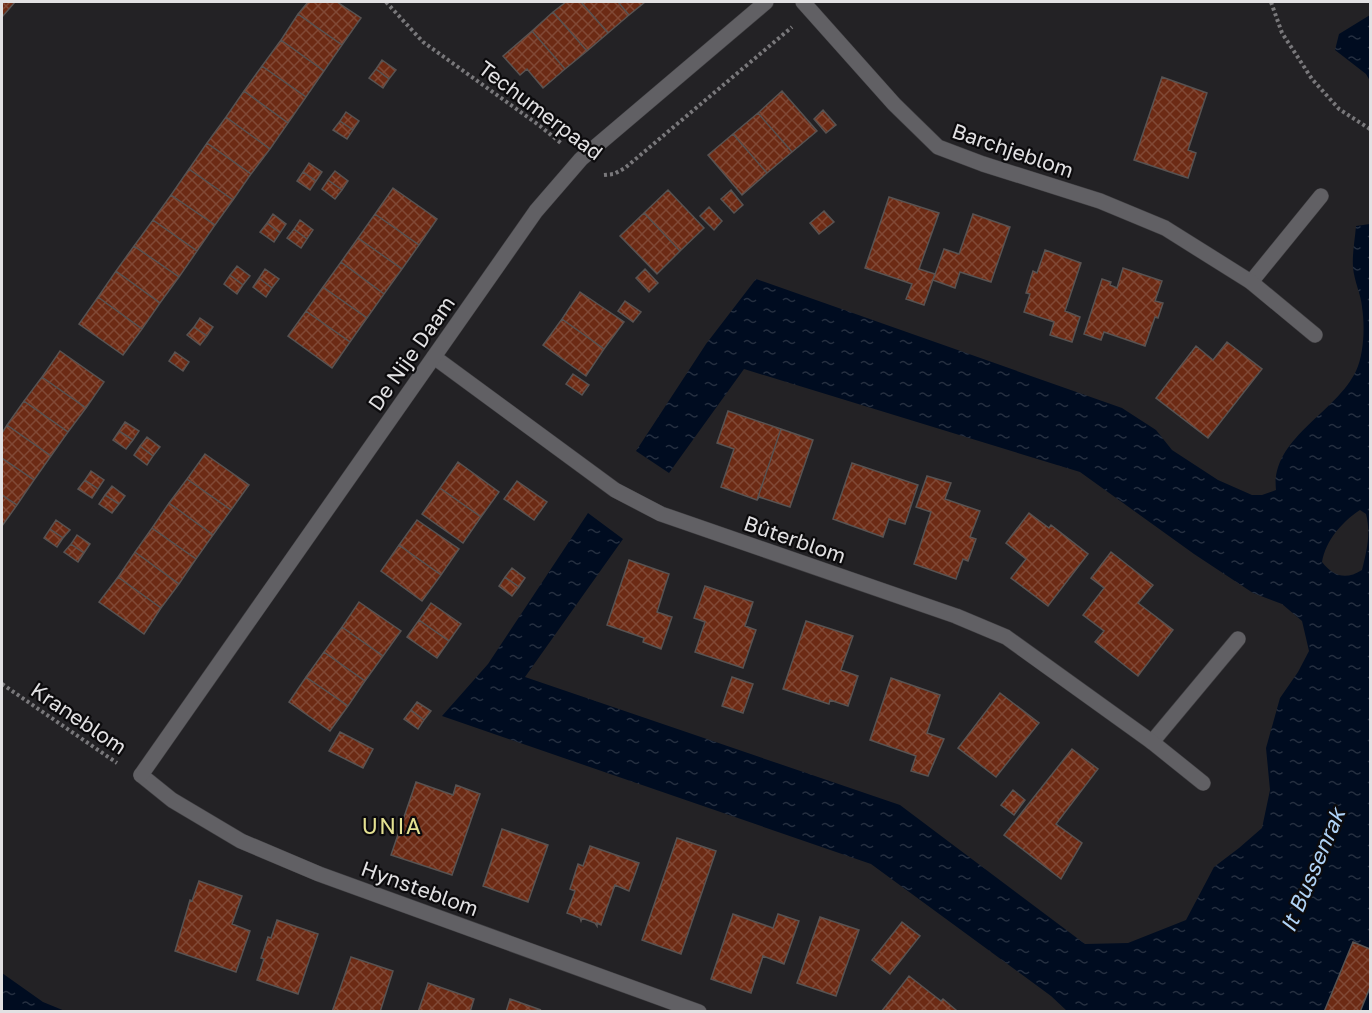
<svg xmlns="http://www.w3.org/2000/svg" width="1372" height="1013" viewBox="0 0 1372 1013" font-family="'Golos Text',sans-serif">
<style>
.water{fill:url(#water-ripples);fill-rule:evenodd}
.building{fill:url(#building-cross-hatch);stroke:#585352;stroke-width:1.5}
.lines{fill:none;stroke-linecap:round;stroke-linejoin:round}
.service-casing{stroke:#3f3e41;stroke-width:16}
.minor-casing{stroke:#3f3e41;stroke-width:16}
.tertiary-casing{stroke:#3f3e41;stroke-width:16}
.path{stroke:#79787b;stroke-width:4;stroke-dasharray:3 3;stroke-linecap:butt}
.service{stroke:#616064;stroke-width:15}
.minor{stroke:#616064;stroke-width:15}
.tertiary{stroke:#616064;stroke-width:15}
.labels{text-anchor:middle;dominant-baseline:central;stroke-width:4.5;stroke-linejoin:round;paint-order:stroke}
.street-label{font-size:21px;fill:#e2e1e3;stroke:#0c0b0d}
.neighbourhood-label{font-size:22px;letter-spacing:1.5px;fill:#e4e192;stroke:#0c0b0d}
.water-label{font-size:22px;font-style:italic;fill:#b0d3f7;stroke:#0c0b0d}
</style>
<defs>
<pattern id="water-ripples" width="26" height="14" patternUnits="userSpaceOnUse" patternTransform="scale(1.5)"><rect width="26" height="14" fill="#000c20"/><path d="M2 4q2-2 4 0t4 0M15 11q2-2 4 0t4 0" fill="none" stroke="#252f40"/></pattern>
<pattern id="building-cross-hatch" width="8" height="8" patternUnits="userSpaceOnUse" patternTransform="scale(1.5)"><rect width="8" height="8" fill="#6c2a14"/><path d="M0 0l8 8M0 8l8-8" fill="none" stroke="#814936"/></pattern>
</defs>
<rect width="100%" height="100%" fill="#232225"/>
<path class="water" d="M1370 15V81L1366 74 1335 50 1339 34Z
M1370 224V1011H1067L1051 996 871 864 442 716 488 664 588 513 623 539 525 677 900 805 1085 944 1128 943 1186 920 1214 867 1239 848 1262 828 1270 790 1266 748 1280 698 1298 672 1309 651 1302 621 1282 604 1253 593 1194 554 1080 472 744 369 669 473 636 451 706 344 756 279 1122 408 1156 430 1172 450 1218 480 1252 495H1262L1276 490C1270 439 1336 413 1356 371 1364 354 1365 326 1362 307 1361 294 1354 281 1353 267 1352 254 1355 239 1356 226ZM1360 510 1366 514C1371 533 1367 550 1362 570 1346 580 1334 577 1322 562 1326 540 1342 522 1360 510Z
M2 973 43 1002 65 1011H2Z"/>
<path class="building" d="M2 2H15L2 17Z
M308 2H337L361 18 342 45 298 14Z
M566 2H581L608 33 587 51 553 12Z
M581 2H618L629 15 608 33Z
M618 2H645L629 15Z
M553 12 587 51 565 69 532 31Z
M298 14 342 45 324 71 281 40Z
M532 31 565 69 543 88 527 69 520 75 503 56Z
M281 40 324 71 306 97 262 66Z
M382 60 396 70 389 79 376 69Z
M262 66 306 97 288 123 244 91Z
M376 69 389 79 383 88 369 78Z
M1162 77 1207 93 1188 150 1196 153 1188 178 1134 160Z
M244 91 288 123 270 149 226 117Z
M782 91 817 131 792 152 758 113Z
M823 110 836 125 826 133 814 119Z
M346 112 359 121 353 130 340 121Z
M758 113 792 152 767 173 733 134Z
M226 117 270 149 251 174 207 143Z
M340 121 353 130 347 139 333 130Z
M733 134 767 173 742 195 708 155Z
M207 143 251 174 233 200 189 169Z
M309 163 322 172 316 181 303 172Z
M189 169 233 200 215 225 171 195Z
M335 171 348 181 342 190 328 180Z
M303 172 316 181 310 190 297 181Z
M328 180 342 190 335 199 322 189Z
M393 188 437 219 419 245 375 214Z
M668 190 704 228 680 251 644 213Z
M731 190 743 205 734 213 721 199Z
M171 195 215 225 197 251 153 220Z
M889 197 939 213 919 269 935 274 924 305 906 299 912 284 865 268Z
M709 207 722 221 714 230 700 216Z
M824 211 834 222 819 234 810 223Z
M644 213 680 251 657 274 620 236Z
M273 214 286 224 280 233 267 223Z
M375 214 419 245 402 269 358 238Z
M973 214 1010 227 991 282 960 272 955 288 933 280 944 249 959 254Z
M153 220 197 251 179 277 134 246Z
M300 220 313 230 307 239 294 229Z
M267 223 280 233 274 242 260 232Z
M294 229 307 239 301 248 287 238Z
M358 238 402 269 384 294 341 262Z
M134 246 179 277 160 303 116 271Z
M1045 250 1081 263 1065 311 1080 317 1072 342 1050 335 1054 322 1024 312 1030 294 1026 293 1033 271 1037 273Z
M341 262 384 294 367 318 323 287Z
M237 266 250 276 243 285 230 275Z
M1123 268 1162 281 1155 301 1163 303 1158 318 1155 317 1145 346 1104 332 1101 340 1084 334 1102 279 1111 282 1110 285 1117 288Z
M265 269 279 279 272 288 259 278Z
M645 269 658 283 649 292 636 278Z
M116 271 160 303 142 329 98 297Z
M230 275 243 285 237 294 224 284Z
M259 278 272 288 266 297 253 287Z
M323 287 367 318 350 342 306 311Z
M580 292 624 322 604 349 562 319Z
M98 297 142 329 123 355 79 324Z
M625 301 641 312 633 322 618 311Z
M306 311 350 342 332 368 288 336Z
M200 318 213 327 207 336 194 327Z
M562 319 604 349 586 376 543 345Z
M194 327 207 336 200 345 187 335Z
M1227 342 1262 369 1208 438 1156 398 1196 346 1213 360Z
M60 351 104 382 86 408 42 377Z
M175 352 189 362 183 371 169 361Z
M573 374 589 385 582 395 566 384Z
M42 377 86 408 68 432 24 401Z
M24 401 68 432 51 456 7 425Z
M728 411 781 429 757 500 721 487 734 449 717 443Z
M125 422 139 431 133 440 119 431Z
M7 425 51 456 34 480 2 458V433Z
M781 429 813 440 790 507 759 497 757 500Z
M119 431 133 440 126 449 113 440Z
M147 437 160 447 153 456 140 446Z
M140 446 153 456 147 465 134 455Z
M205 454 249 485 231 510 187 479Z
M2 458 34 480 17 505 2 495Z
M458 462 499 492 481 517 440 488Z
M852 463 918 485 905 524 889 519 883 537 833 519Z
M91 471 104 480 98 489 85 480Z
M927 476 951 483 945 499 980 511 970 537 976 539 968 561 963 559 956 579 914 564 931 512 916 507Z
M187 479 231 510 213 535 169 503Z
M85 480 98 489 92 498 78 489Z
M517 481 547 502 534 520 504 499Z
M112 486 125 496 119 504 105 495Z
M440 488 481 517 463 543 422 514Z
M2 495 17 505 2 526Z
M105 495 119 504 112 513 99 504Z
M169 503 213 535 196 559 152 528Z
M1029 513 1049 528 1051 525 1088 554 1048 606 1011 578 1026 559 1006 543Z
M56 520 70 530 63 538 50 529Z
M417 520 459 549 441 575 399 545Z
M152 528 196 559 179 584 135 552Z
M50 529 63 538 57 547 44 538Z
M77 535 90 544 84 553 71 544Z
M71 544 84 553 78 562 64 552Z
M399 545 441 575 422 601 381 571Z
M135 552 179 584 161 608 118 577Z
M1111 552 1153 585 1138 603 1173 630 1138 676 1095 642 1104 631 1083 615 1104 588 1091 578Z
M629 560 669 574 657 612 672 617 661 649 643 642 644 638 607 625Z
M512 568 525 578 519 587 505 577Z
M118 577 161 608 144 634 99 602Z
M505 577 519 587 512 596 499 586Z
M705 586 753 602 745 626 756 630 743 668 695 652 705 622 694 618Z
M359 602 401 631 383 656 342 627Z
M431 603 461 624 449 641 419 620Z
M419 620 449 641 437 658 407 637Z
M806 621 853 636 841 670 858 676 848 706 830 700 829 704 783 689Z
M342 627 383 656 365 681 324 652Z
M324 652 365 681 348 706 306 677Z
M306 677 348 706 330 731 289 702Z
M732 677 753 684 743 713 722 706Z
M891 678 940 695 927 733 944 739 928 776 911 771 916 756 870 740Z
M1000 693 1039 723 996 777 958 748Z
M417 702 431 711 424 720 411 710Z
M411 710 424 720 418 729 404 719Z
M340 732 373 749 363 768 329 751Z
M1072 749 1098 769 1056 824 1082 843 1061 879 1004 835Z
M416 782 453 795 456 785 480 794 452 875 391 855Z
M1013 790 1025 800 1014 815 1001 805Z
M502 829 548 845 528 902 483 886Z
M677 838 716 851 681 954 642 940Z
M590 846 639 863 629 891 615 885 601 925 597 923V926L595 923 582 918 581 921 580 918 567 913 575 891 570 889 578 864 583 866Z
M199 881 242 896 232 924 250 931 236 972 175 951 190 900 192 901Z
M733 914 773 928 778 914 799 921 784 964 763 956 751 993 711 979Z
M820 917 859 930 836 996 797 983Z
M277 920 318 934 298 994 257 980 264 959 261 958 268 937 271 938Z
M902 922 920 936 890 974 872 960Z
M1353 942 1370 949V987L1360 1012H1324Z
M351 957 393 971 380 1012H332Z
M909 976 941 1001 943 999 956 1010 954 1012H881Z
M428 983 474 999 470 1012H418Z
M510 999 541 1010 506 1012Z"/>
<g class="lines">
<g class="service-casing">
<path id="service" d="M1251 282 1321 196
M1152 742 1238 639"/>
</g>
<g class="minor-casing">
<path id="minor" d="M803 2 894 104 938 147 983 164 1100 201 1165 228 1251 282 1315 335
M434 357 615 490 661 514 956 616 1006 637 1152 742 1203 783
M141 775 172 800 241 841 319 874 699 1012"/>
</g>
<g class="tertiary-casing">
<path id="tertiary" d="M141 775 536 211 581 159 766 2"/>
</g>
<path class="path" d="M386 2 423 42 540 126 562 144
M1271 2 1282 33 1312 79 1339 109 1370 129
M604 175 614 174 625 168 792 27
M2 684 117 763"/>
<use href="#service" class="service"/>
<use href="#minor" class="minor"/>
<use href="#tertiary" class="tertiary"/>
</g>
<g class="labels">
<g class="street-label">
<text transform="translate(541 110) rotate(37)">Techumerpaad</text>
<text transform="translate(1013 150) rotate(19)">Barchjeblom</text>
<text transform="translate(411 353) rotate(-55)">De Nije Daam</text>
<text transform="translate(795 539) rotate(19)">Bûterblom</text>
<text transform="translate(79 718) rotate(34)">Kraneblom</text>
<text transform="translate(420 888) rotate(20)">Hynsteblom</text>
</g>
<g class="neighbourhood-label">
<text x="392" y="825">UNIA</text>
</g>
<g class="water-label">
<text transform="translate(1312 870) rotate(-67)">It Bussenrak</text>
</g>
</g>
<rect width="1372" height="1013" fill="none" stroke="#e2e1e3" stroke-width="6"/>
</svg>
